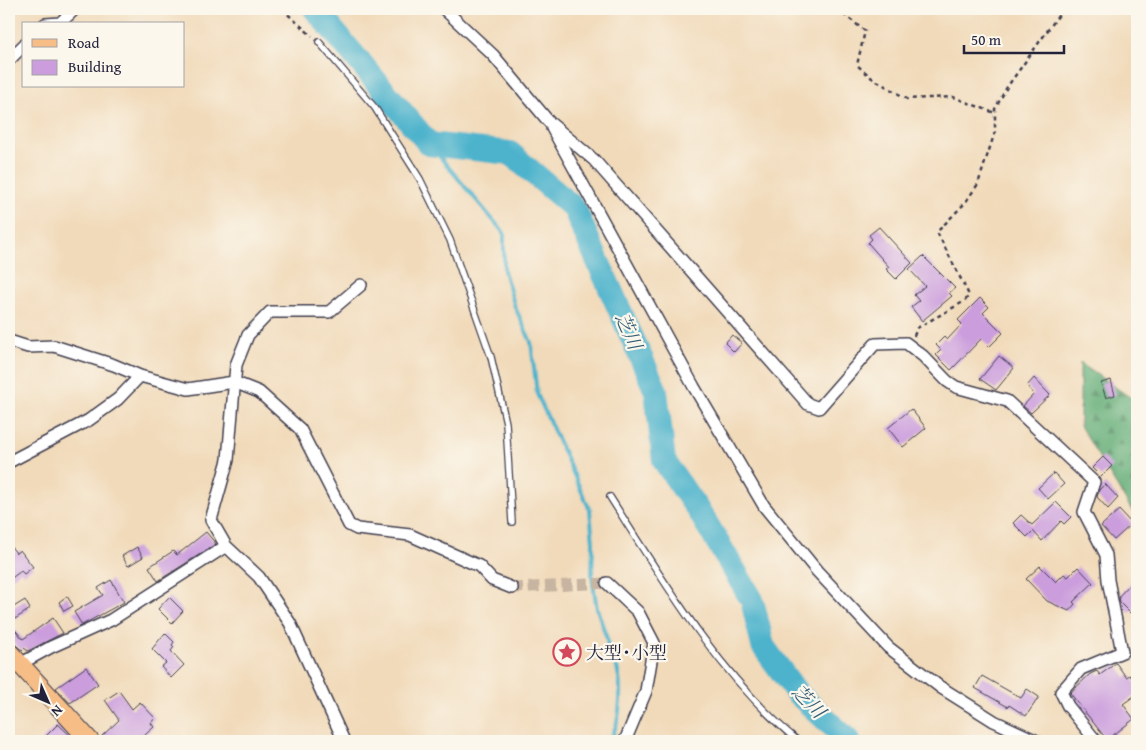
<svg xmlns="http://www.w3.org/2000/svg" width="1146" height="750" viewBox="0 0 1146 750" font-family="'Gentium Book Plus','Noto Serif JP',serif">
<style>
.forest{fill:url(#forest-firs);stroke:#416758}
.lines{fill:none;stroke-linecap:round;stroke-linejoin:round}
.stream{stroke:#4db3cc;stroke-width:4}
.river{stroke:#4db3cc;stroke-width:24}
.building{fill:#cb9ddd}
.minor-tunnel{stroke:#c8b5a1;stroke-width:11;stroke-dasharray:11 5.5;stroke-linecap:butt}
.service-casing{stroke:#413e4e;stroke-width:8}
.minor-casing{stroke:#413e4e;stroke-width:14}
.primary-casing{stroke:#413e4e;stroke-width:20}
.path{stroke:#413e4e;stroke-width:2.5;stroke-dasharray:4 4;stroke-linecap:butt}
.service{stroke:#fff;stroke-width:5.5}
.minor{stroke:#fff;stroke-width:11}
.primary{stroke:#f6be86;stroke-width:18}
.labels{text-anchor:middle;dominant-baseline:central;stroke-width:4.5;stroke-linejoin:round;paint-order:stroke}
.poi-label{font-size:18px;fill:#22223b;stroke:#fbf7ec;text-anchor:start}
.water-label{font-size:19px;font-style:italic;fill:#335c75;stroke:#fbf7ec}
</style>
<defs>
<pattern id="forest-firs" width="22" height="20" patternUnits="userSpaceOnUse" patternTransform="scale(1.25)"><rect width="22" height="20" fill="#60ac75"/><path d="M5 1l3.5 6h-7zM16 11l3.5 6h-7z" fill="#4f8c61"/></pattern>
</defs>
<rect width="100%" height="100%" fill="#fbf7ec"/>
<filter id="ink" filterUnits="userSpaceOnUse"><feTurbulence type="fractalNoise" baseFrequency=".02" numOctaves="2"/><feDisplacementMap in="SourceGraphic" scale="10" xChannelSelector="R" yChannelSelector="G"/><feConvolveMatrix kernelMatrix="1 2 1 2 8 2 1 2 1" color-interpolation-filters="sRGB"/></filter>
<filter id="wash" filterUnits="userSpaceOnUse"><feTurbulence type="fractalNoise" baseFrequency=".0096" numOctaves="4" result="noise"/><feDisplacementMap in="SourceGraphic" scale="20" xChannelSelector="R" yChannelSelector="G"/><feGaussianBlur stdDeviation="1.12" result="paint"/><feColorMatrix in="noise" values="0 0 0 0 0 0 0 0 0 0 0 0 0 0 0 0 0 1.4 0 .05"/><feComposite in="paint" operator="in"/></filter>
<g filter="url(#wash)">
<rect width="100%" height="100%" fill="#f1daba"/>
<path class="forest" d="M1080 363 1137 402V519L1080 426Z"/>
<g class="lines">
<path class="stream" d="M429 144 504 233V271L515 307 531 342 537 394 590 510 593 542 592 577 597 609 607 639C606 647 613 653 615 661 623 683 622 722 609 741"/>
<path class="river" d="M315 9 429 144 510 153 574 208 656 391 664 461 702 516 752 600 763 646 797 693 849 741"/>
</g>
<g id="blocks">
<path class="building" d="M879 227 912 263 896 279 886 269 889 267 868 243 872 239 869 235Z
M923 256 955 288 949 293 952 296 922 321 911 307 919 301 914 295 925 286 909 269Z
M980 298 989 307 983 313 1003 333 989 347 981 339 951 370 936 355 941 350 936 345 944 337 947 340 962 324 958 320Z
M732 335 742 343 734 352 725 343Z
M999 356 1014 368 996 390 980 379Z
M1034 378 1050 395 1031 413 1023 406 1034 394 1027 386Z
M1111 380 1115 395 1106 398 1101 383Z
M911 409 926 428 903 447 888 428Z
M1103 457 1112 466 1101 477 1092 468Z
M1054 473 1064 484 1048 499 1038 488Z
M1105 484 1118 498 1108 509 1097 497 1099 490Z
M1056 502 1071 517 1064 524 1061 521 1042 541 1033 531 1027 537 1013 523 1021 515 1032 525Z
M1119 510 1132 524 1114 540 1101 526Z
M206 532 216 544 158 581 149 567 173 551 177 555Z
M9 544 16 553 20 550 33 567 24 574 21 571 9 580Z
M137 547 143 557 128 566 122 556Z
M1040 566 1056 582 1064 574 1068 577 1078 567 1093 583 1073 602 1075 604 1069 611 1047 601 1026 579Z
M111 580 124 602 82 625 74 612 103 595 98 588Z
M1132 582 1137 588V605L1130 613 1120 603 1119 596Z
M67 596 73 606 64 611 59 602Z
M169 597 183 611 172 623 158 609Z
M25 600 30 609 15 619 9 610Z
M53 618 63 633 28 651 24 648 22 650 9 640V623L23 639Z
M165 633 174 642 172 645 174 647 171 651 184 665 171 678 161 667 166 663 152 649Z
M1116 663 1126 677 1130 675 1137 685V694L1123 704 1134 719 1107 740 1070 693 1090 674 1097 671 1100 675Z
M86 667 98 684 70 703 56 688Z
M982 676 1021 698 1027 689 1039 697 1026 716 1009 705 1008 707 975 688Z
M119 691 132 709 140 702 155 718 151 723 154 727 138 741H107L102 736 119 720 105 700Z
M58 724 76 741H41Z"/>
</g>
</g>
<g filter="url(#ink)">
<use href="#blocks" fill-opacity="0" stroke="#413e4e" stroke-width="1"/>
<g class="lines">
<path class="minor-tunnel" d="M512 588 607 583"/>
<g class="service-casing">
<path id="service" d="M319 42 375 108 420 179 450 240 491 357 506 423 512 522
M610 497C664 582 720 677 798 741"/>
</g>
<g class="minor-casing">
<path id="minor" d="M444 9 493 55 549 122 594 160 808 404 819 408 875 344 906 343 923 356 947 381 956 387 1007 401 1094 482 1084 512 1106 555 1108 580 1122 652 1081 669 1061 692 1068 706 1096 741
M45 24 60 23 75 9
M9 60 24 45
M552 128 694 387 764 506 817 571 888 647 940 687 994 721 1037 741
M9 341 28 347 54 346 114 365 140 376 188 389 234 382 259 392 300 429 349 525 357 529 410 535 479 566 492 580 512 588
M9 462 89 420 118 399 140 376
M607 583 638 612 654 643 646 691 625 741
M20 664 51 647 111 620 226 546
M344 741 290 623 259 577 226 546 211 520 228 460 236 365 248 335 270 312H329L361 285"/>
</g>
<g class="primary-casing">
<path id="primary" d="M9 652 90 741"/>
</g>
<path class="path" d="M282 9 312 36
M837 9 865 31 857 65 872 78 907 99 953 97 995 113
M914 336 917 328 965 301 969 295 937 232 965 203 978 184 995 132V109L1007 87 1063 9"/>
<use href="#service" class="service"/>
<use href="#minor" class="minor"/>
<use href="#primary" class="primary"/>
</g>
</g>
<defs>
<g id="sight-ring" transform="scale(1.4375)"><circle r="9.5" fill="#fbf7ec" stroke="#d1495b" stroke-width="1.5"/><path d="M0-6L1.8-2.2L6-1.7L2.9 1.2L3.7 5.4L0 3.3L-3.7 5.4L-2.9 1.2L-6-1.7L-1.8-2.2Z" fill="#d1495b"/></g>
</defs>
<g fill-rule="evenodd">
<use href="#sight-ring" x="567" y="652"/>
</g>
<g class="labels">
<g class="poi-label">
<text x="586" y="652">大型･小型</text>
</g>
<g class="water-label">
<text transform="translate(629 331) rotate(66)">芝川</text>
<text transform="translate(809 701) rotate(46)">芝川</text>
</g>
</g>
<rect width="1146" height="750" fill="none" stroke="#fbf7ec" stroke-width="30"/>
<rect x="22" y="22" width="162" height="65" fill="#fbf7ec" stroke="#a4a2a5"/>
<rect x="32" y="39" width="25" height="8" fill="#f6be86" stroke="#a4a2a5"/>
<text x="68" y="48" font-size="15" fill="#22223b">Road</text>
<rect x="32" y="60" width="25" height="15" fill="#cb9ddd" stroke="#a4a2a5"/>
<text x="68" y="72" font-size="15" fill="#22223b">Building</text>
<g transform="translate(48 702) rotate(135)" stroke="#fbf7ec" stroke-width="4" paint-order="stroke">
<path d="M0-4L9 19L0 12L-9 19Z" fill="#22223b"/>
<text y="-8" font-size="14" font-weight="bold" text-anchor="middle" fill="#22223b">N</text>
</g>
<path d="M964 45v8h100v-8" fill="none" stroke="#22223b" stroke-width="2.5"/>
<text x="971" y="45" font-size="15" fill="#22223b" stroke="#fbf7ec" stroke-width="4" paint-order="stroke">50 m</text>
</svg>
